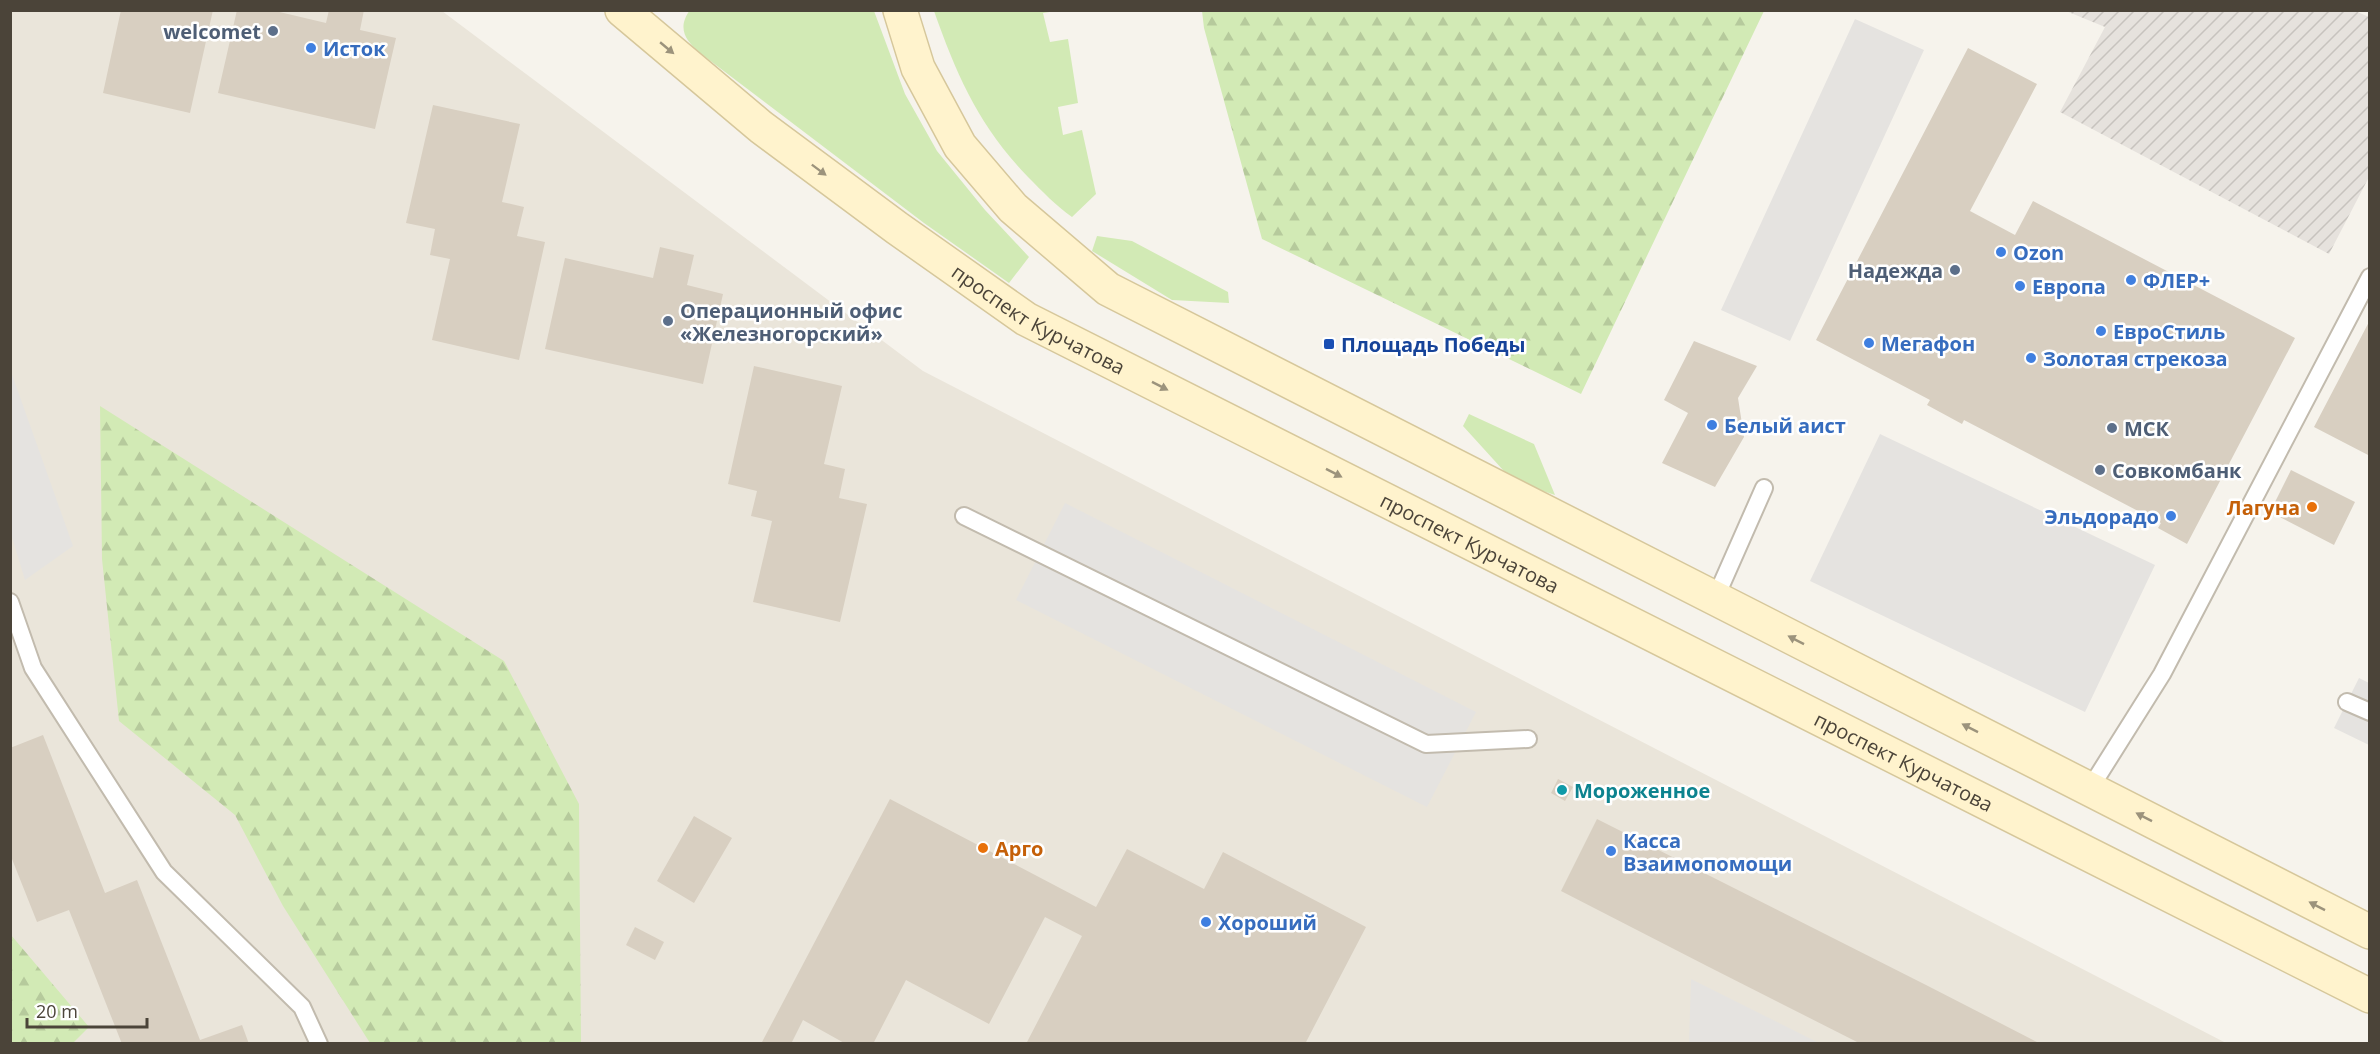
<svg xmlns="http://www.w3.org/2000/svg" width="2380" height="1054" viewBox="0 0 2380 1054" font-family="'Open Sans',sans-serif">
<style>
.residential{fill:#eae5da}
.industrial{fill:url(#industrial-furrows)}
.green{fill:#d2eab5}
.forest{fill:url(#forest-firs)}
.parking{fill:#e5e3e0}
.building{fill:#d8cfc1}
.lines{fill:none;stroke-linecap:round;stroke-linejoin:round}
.lane-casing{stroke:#c2bbae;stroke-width:20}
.secondary-casing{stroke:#d6c79b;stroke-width:36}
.lane{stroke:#fff;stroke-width:16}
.secondary{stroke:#fff3cd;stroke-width:33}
.oneway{fill:#9c937c}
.service-dot{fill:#5c6f8a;stroke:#fff;stroke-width:2}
.shop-dot{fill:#3f7fe0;stroke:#fff;stroke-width:2}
.transit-dot{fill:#1a4fb4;stroke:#fff;stroke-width:2}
.food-dot{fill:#e8710a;stroke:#fff;stroke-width:2}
.culture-dot{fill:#0f9aa8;stroke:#fff;stroke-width:2}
.labels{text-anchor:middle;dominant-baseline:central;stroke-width:5;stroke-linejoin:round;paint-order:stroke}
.service-label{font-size:20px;font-weight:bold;fill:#4e5e75;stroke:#fff;text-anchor:start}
.shop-label{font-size:20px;font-weight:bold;fill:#366cbe;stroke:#fff;text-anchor:start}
.street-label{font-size:20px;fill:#4b4439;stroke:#fff}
.transit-label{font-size:20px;font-weight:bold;fill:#164399;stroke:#fff;text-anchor:start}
.food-label{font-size:20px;font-weight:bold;fill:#c56008;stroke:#fff;text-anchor:end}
.culture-label{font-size:20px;font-weight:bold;fill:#0d838f;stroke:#fff;text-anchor:start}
</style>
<defs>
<pattern id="industrial-furrows" width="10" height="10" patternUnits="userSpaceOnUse" patternTransform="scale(1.5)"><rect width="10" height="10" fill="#e6e2dd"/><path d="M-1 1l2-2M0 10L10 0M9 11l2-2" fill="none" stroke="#c7c3be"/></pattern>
<pattern id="forest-firs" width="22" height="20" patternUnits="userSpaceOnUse" patternTransform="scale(1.5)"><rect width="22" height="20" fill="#d2eab5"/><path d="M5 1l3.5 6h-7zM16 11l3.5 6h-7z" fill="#b6ca9c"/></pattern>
</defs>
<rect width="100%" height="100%" fill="#f6f3ec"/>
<path class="residential" d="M10 11H442L923 371 2226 1043H11Z"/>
<path class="industrial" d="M2353 10 2369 17V177L2329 254 2060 112 2105 27 2066 11Z"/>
<path class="green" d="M690 10 874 11 905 94 937 151 985 210 1029 257 1009 283 924 223 700 53C685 40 677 28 690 10Z
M934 11H1056L1043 13 1050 42 1068 39 1078 103 1058 107 1063 135 1082 130 1096 194 1072 217C1055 205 1043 192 1028 177 979 126 957 76 934 11Z
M1097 236 1132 241 1228 292 1229 303 1172 300 1092 251Z
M1469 414 1534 444 1555 495 1513 481 1463 426Z"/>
<path class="forest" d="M1202 11V10L1764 11 1581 394 1262 239 1204 28Z
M100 406 504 661 579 804 581 1043H370L283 906 235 815 119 721 102 559Z
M11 935 89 1027 73 1043H11Z"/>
<path class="parking" d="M1855 19 1924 50 1790 341 1721 310Z
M10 369 73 546 25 580 11 534Z
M1880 434 2155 565 2085 712 1810 581Z
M1065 503 1476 712 1427 807 1016 600Z
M2359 678 2369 683V745L2334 728Z
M1691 979 1819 1043H1689Z"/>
<path class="building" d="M121 10H213L190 113 103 93Z
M237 10H271L326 23 329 10H364L360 30 396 38 375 129 218 93Z
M1968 48 2037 84 1970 211 2015 235 2033 201 2295 338 2187 544 2158 528 2161 523 1964 420 1962 424 1927 405 1930 400 1816 340Z
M433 105 520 124 502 202 524 207 517 236 545 242 519 360 432 340 450 259 430 255 435 229 406 223Z
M660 247 694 255 687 285 723 294 703 384 545 349 565 258 653 278Z
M2370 320V456L2314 427Z
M1694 341 1757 366 1738 398 1744 437 1715 487 1662 463 1688 413 1664 400Z
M754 366 842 386 824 464 845 469 839 498 867 504 840 622 753 602 772 521 751 516 757 491 728 484Z
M2291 470 2355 502 2334 545 2270 512Z
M43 735 105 893 137 880 200 1040 242 1025 249 1044H122L69 910 37 922 10 854V748Z
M1558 779 1573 787 1565 801 1551 793Z
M890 799 1096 907 1127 849 1204 889 1223 852 1366 927 1305 1044H1026L1082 936 1045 917 989 1024 906 980 873 1044H846L803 1020 791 1044H761Z
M694 816 732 838 694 903 657 881Z
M1597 819 1928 986 2041 1044H1861L1707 966 1561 891Z
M635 927 664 942 655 960 626 945Z"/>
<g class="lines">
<g class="lane-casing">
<path id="lane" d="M964 516 1426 744 1528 739
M1715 599 1764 488
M10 602 33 668 164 872 302 1007 319 1044
M2347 702 2370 712
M2089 790 2162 674 2370 277"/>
</g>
<g class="secondary-casing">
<g id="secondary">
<path id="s1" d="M622 10 761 127 897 228 1026 319 2370 996"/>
<path d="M900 10 918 68 960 146 1013 208 1108 289 2370 932"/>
</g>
</g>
<use href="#lane" class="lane"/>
<use href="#secondary" class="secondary"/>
</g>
<defs><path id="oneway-solid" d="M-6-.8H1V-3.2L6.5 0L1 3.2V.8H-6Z" transform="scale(1.5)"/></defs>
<g class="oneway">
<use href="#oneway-solid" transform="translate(667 48) rotate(40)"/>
<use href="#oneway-solid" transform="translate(819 170) rotate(37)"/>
<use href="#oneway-solid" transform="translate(1160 386) rotate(27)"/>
<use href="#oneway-solid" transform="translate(1334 473) rotate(27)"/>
<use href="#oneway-solid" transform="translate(1796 640) rotate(-153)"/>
<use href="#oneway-solid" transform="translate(1970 728) rotate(-153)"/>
<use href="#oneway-solid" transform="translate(2144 817) rotate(-153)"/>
<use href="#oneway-solid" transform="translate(2317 906) rotate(-153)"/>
</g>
<g class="service-dot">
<circle cx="273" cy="31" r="6"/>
<circle cx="1955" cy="270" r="6"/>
<circle cx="668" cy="321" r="6"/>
<circle cx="2112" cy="428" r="6"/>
<circle cx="2100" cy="470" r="6"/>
</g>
<g class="shop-dot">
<circle cx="311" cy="48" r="6"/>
<circle cx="2001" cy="252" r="6"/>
<circle cx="2131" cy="280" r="6"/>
<circle cx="2020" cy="286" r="6"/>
<circle cx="2101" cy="331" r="6"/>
<circle cx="1869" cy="343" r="6"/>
<circle cx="2031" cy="358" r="6"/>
<circle cx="1712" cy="425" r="6"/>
<circle cx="2171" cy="516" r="6"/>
<circle cx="1611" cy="851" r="6"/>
<circle cx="1206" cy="922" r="6"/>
</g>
<rect class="transit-dot" x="1323" y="338" width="12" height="12" rx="3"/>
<g class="food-dot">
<circle cx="2312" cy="507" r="6"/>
<circle cx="983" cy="848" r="6"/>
</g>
<circle class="culture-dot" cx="1562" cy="790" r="6"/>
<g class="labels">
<g class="service-label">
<text x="261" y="31" text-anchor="end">welcomet</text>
<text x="1943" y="270" text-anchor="end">Надежда</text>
<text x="680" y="310">Операционный офис<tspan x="680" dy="23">«Железногорский»</tspan></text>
<text x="2124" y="428">МСК</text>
<text x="2112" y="470">Совкомбанк</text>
</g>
<g class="shop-label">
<text x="323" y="48">Исток</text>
<text x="2013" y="252">Ozon</text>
<text x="2143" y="280">ФЛЕР+</text>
<text x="2032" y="286">Европа</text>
<text x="2113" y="331">ЕвроСтиль</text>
<text x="1881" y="343">Мегафон</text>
<text x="2043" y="358">Золотая стрекоза</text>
<text x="1724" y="425">Белый аист</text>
<text x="2159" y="516" text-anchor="end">Эльдорадо</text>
<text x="1623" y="840">Касса<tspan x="1623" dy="23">Взаимопомощи</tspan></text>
<text x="1218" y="922">Хороший</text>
</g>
<g class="street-label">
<text stroke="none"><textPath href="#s1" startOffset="520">проспект Курчатова</textPath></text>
<text stroke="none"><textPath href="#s1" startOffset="1006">проспект Курчатова</textPath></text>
<text stroke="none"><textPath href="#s1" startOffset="1492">проспект Курчатова</textPath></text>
</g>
<g class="transit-label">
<text x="1341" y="344">Площадь Победы</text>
</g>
<g class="food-label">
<text x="2300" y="507">Лагуна</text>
<text x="995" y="848" text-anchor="start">Арго</text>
</g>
<g class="culture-label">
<text x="1574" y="790">Мороженное</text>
</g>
</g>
<rect width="2380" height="1054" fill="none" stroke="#4b4439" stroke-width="24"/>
<path d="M27 1018v9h120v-9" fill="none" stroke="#4b4439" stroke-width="3"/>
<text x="36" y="1018" font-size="18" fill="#4b4439" stroke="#ffffff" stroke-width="4.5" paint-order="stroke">20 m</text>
</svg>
